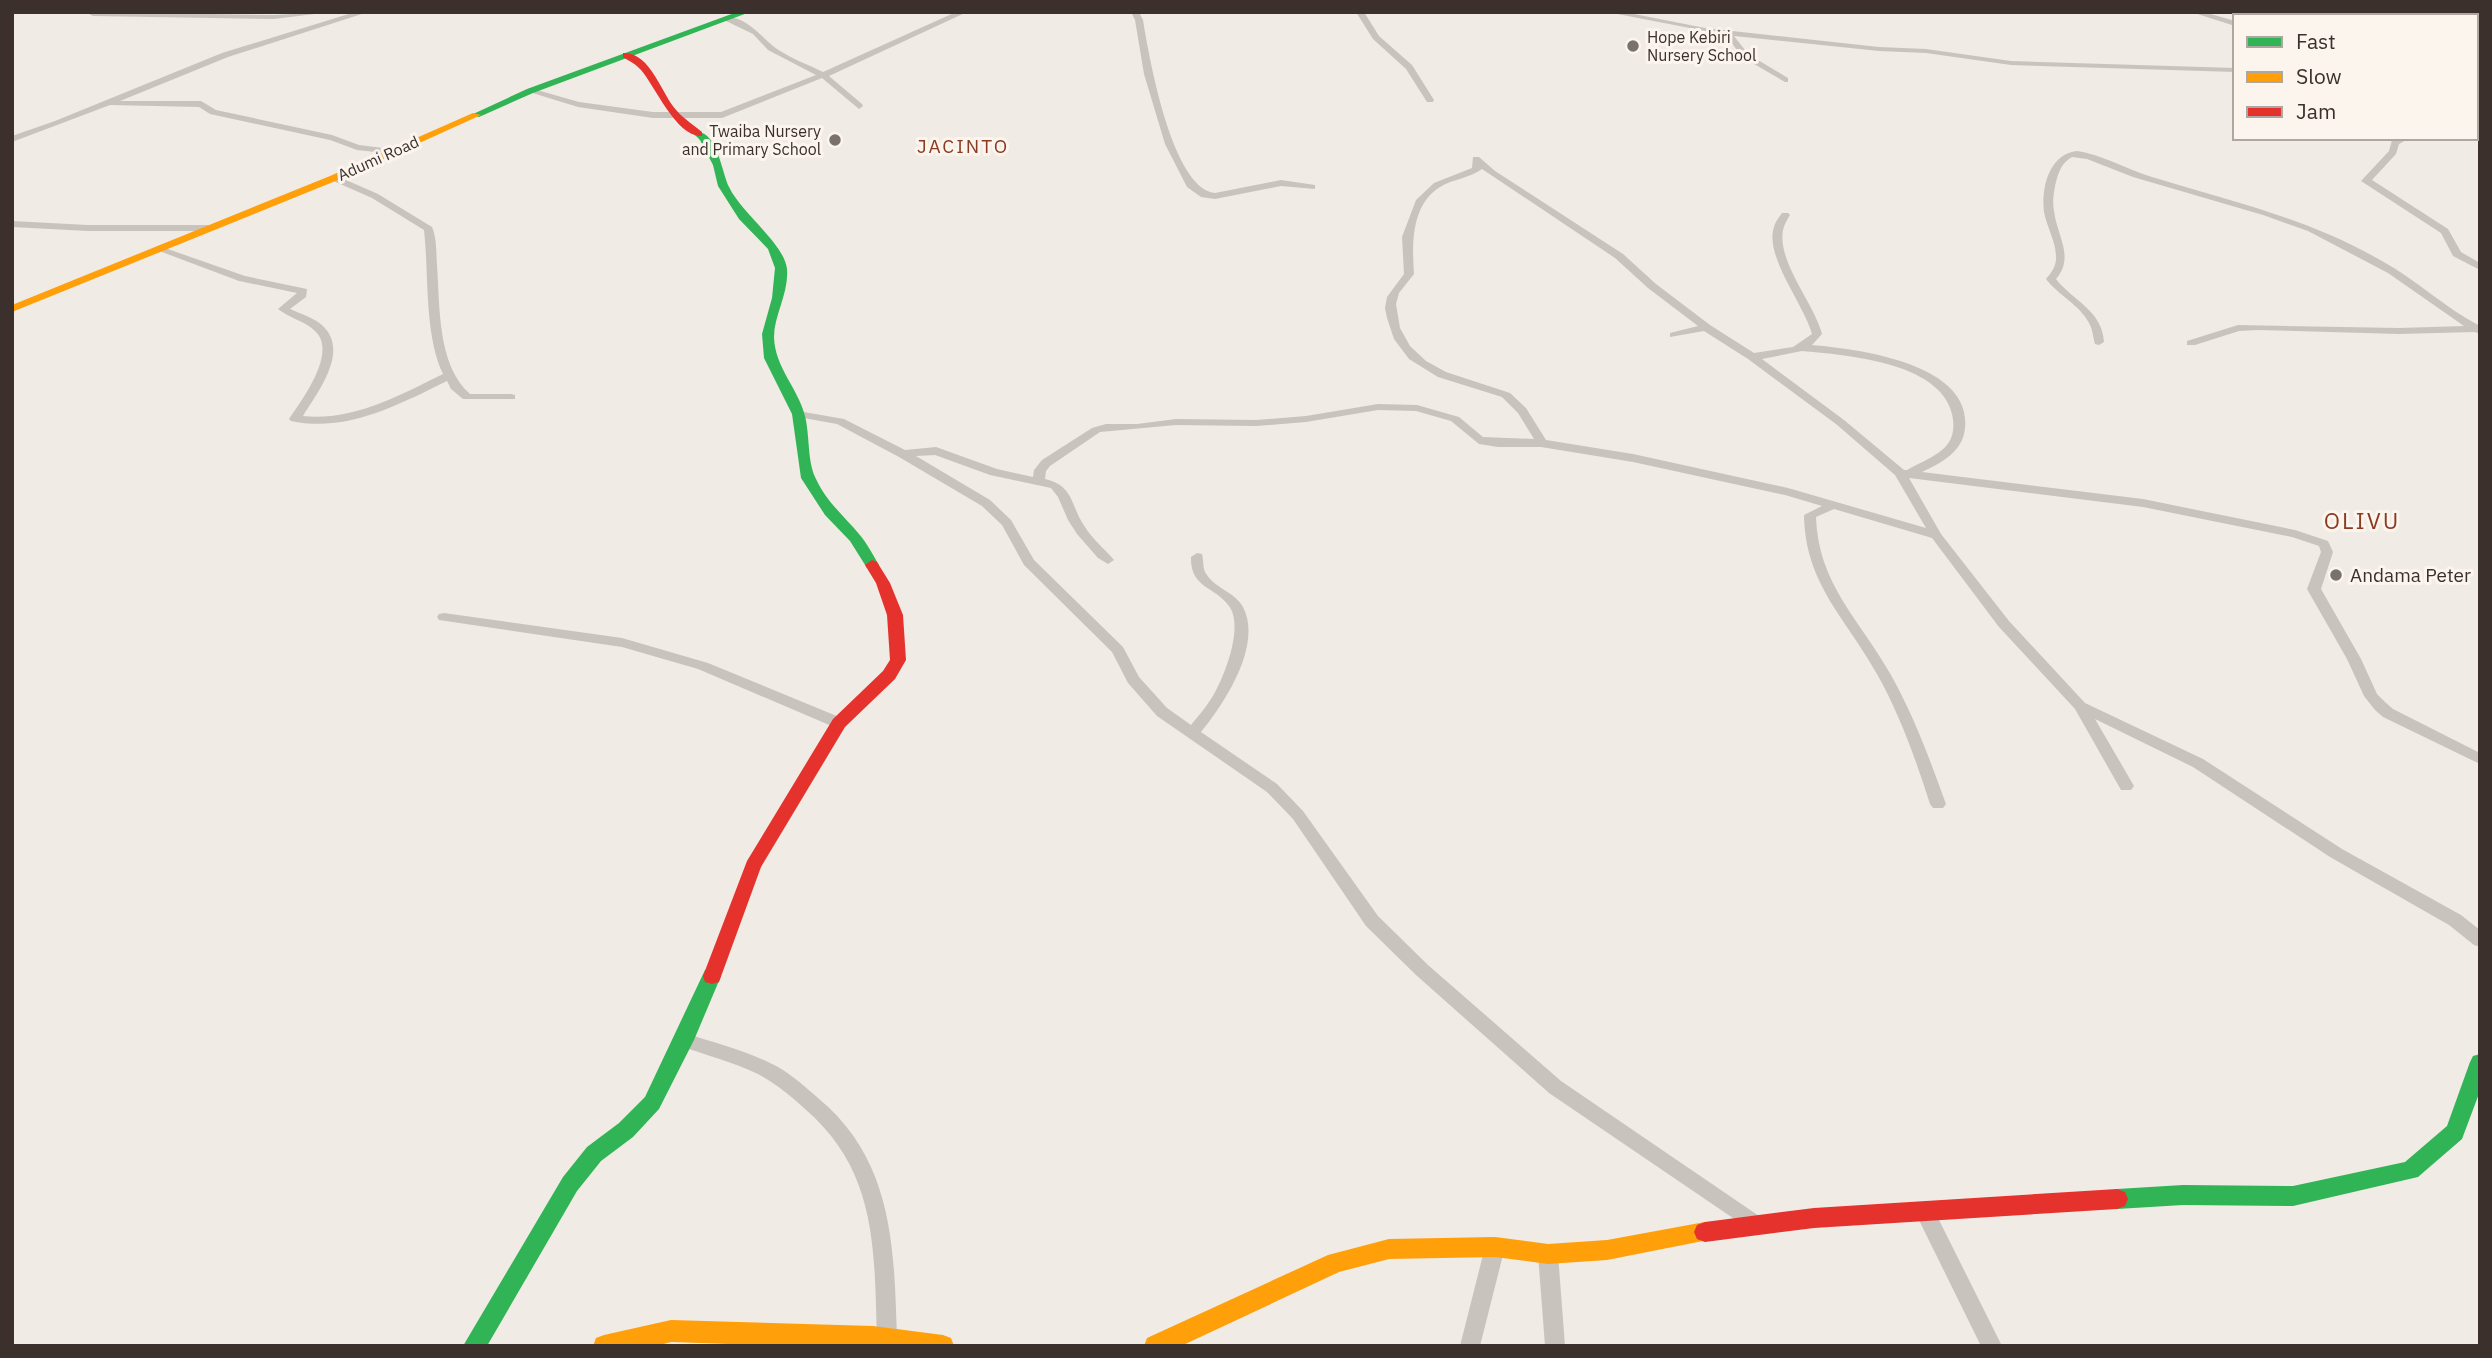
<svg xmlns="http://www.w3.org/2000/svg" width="2492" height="1358" viewBox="0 0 2492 1358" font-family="'IBM Plex Sans',sans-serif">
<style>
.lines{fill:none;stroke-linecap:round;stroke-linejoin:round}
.street{fill:#c9c3be;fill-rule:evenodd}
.fast{fill:#30b455;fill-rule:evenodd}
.slow{fill:#ff9f0a;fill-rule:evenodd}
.jam{fill:#e5322d;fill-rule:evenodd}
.poi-dot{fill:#7a716c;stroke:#fbf5ee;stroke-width:2.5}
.labels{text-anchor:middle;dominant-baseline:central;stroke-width:6;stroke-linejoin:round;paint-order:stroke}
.far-poi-label{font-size:16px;fill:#3b302b;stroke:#fbf5ee;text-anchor:start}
.far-street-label{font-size:16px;fill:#3b302b;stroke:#fbf5ee}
.far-quarter-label{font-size:19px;letter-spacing:2px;fill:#8c3b22;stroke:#fbf5ee}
.poi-label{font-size:19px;fill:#3b302b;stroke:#fbf5ee;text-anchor:start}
.quarter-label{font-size:23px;letter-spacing:2px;fill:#8c3b22;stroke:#fbf5ee}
</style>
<rect width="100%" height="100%" fill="#f0ebe5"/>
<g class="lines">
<path class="street" d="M91 12 274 15 331 12 274 19 93 16 89 14Z
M355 12H368L228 57 120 101H201L216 110 332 135 359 145 391 149 395 152 394 154 357 150 330 140 210 114 199 107 110 105 12 142V136L55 121 222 53Z
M956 12H967L829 76 862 104 863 106 859 109 822 78 722 118H653L578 107 526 91 530 88 579 102 653 112H721L816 75 768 50 753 34 726 21V17C746 17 759 34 773 46 787 57 807 64 823 72Z
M1131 12H1139L1143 20C1149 57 1172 189 1215 193L1281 180 1315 185V189L1281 186 1215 199 1201 197 1187 187 1165 144 1144 74 1135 20Z
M1356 12H1364L1379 36 1412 65 1434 100 1433 102H1427L1406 69 1373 39Z
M1607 12H1624L1705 28 1879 47 1926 49 2011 61 2235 68V72L2011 65 1926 53 1879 51 1734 36 1748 54 1788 78V82H1785L1742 57 1726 35Z
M2191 12H2204L2235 21V26Z
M2476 70H2480V74H2476Z
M2476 94H2480V99H2476Z
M2397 138H2410L2399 144 2396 154 2372 180 2448 229 2461 252 2480 263V270L2453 256 2441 233 2361 181 2389 151 2392 140Z
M2077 151C2100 154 2129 170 2152 177 2234 202 2307 218 2382 261 2417 280 2445 308 2480 326V334L2475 332 2399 334 2258 330 2239 331 2195 345H2187V341L2238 325 2399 328 2464 326 2388 273 2308 231 2263 215 2133 177 2087 159 2072 157C2063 162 2060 169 2057 178 2054 189 2052 201 2054 211 2057 236 2075 257 2056 279 2074 302 2102 310 2104 342L2099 345 2095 344C2093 337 2093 330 2089 323 2080 305 2058 295 2046 279 2051 273 2055 268 2056 260 2057 243 2047 228 2044 212 2041 188 2049 154 2077 151Z
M1473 157H1479L1495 171 1623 254 1656 284 1710 325 1754 353 1793 347 1812 334C1804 304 1764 256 1774 227 1775 222 1779 217 1782 213H1788L1790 215C1787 220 1784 225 1783 230 1777 262 1814 303 1822 334L1812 345C1857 349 1972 363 1965 428 1963 452 1941 463 1922 472L2143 499 2295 530 2328 541 2333 552 2321 589 2361 659 2377 694 2385 702 2393 709 2480 753V764L2383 717 2375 710 2364 696 2347 659 2307 589 2321 552 2319 546 2292 537 2143 507 1909 478 1941 534 2009 621 2085 703 2203 759 2342 849 2461 915 2480 930V947L2474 945 2449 925 2330 857 2193 767 2095 719 2134 786 2131 790H2121L2075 709 1999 627 1932 538 1834 509 1816 517C1818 584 1860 620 1891 675 1914 716 1930 760 1946 804L1943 808H1933L1930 804C1916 760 1900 715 1877 674 1846 618 1805 584 1804 515L1822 506 1785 495 1633 462 1541 447H1498L1479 444 1451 421 1416 411 1378 410 1306 422 1256 426 1176 425 1100 432 1050 466 1046 471 1045 479C1075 486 1070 506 1085 527 1093 540 1105 549 1114 560L1108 564 1098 558 1077 534 1068 520 1058 497 1051 488 990 475 935 455 916 456 990 500 1011 520 1034 560 1123 647 1139 677 1167 708 1191 725C1199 715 1208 705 1214 694 1225 675 1244 626 1229 606 1214 586 1190 588 1191 557L1197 553 1202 554C1204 561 1202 569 1207 575 1216 589 1235 592 1243 607 1263 645 1224 704 1201 732L1277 784 1303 811 1378 916 1428 965 1561 1081 1759 1216 1762 1222 1759 1228 1752 1231 1549 1093 1416 975 1366 926 1293 819 1267 792 1157 716 1128 683 1112 652 1024 565 1002 525 982 506 899 457 837 424 798 417 792 414 798 411 844 419 905 450 936 447 997 469 1033 477 1034 470 1042 460 1092 428 1106 424H1137L1176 419 1256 420 1306 416 1378 404 1417 405 1459 417 1483 437 1534 439 1518 413 1502 397 1438 377 1409 359 1394 339 1387 318 1385 308 1387 297 1404 274 1402 237 1416 200 1434 183 1472 168ZM1482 169 1615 258 1648 288 1698 326 1670 333V337L1704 331 1748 359 1836 424 1895 475 1926 528 1788 488 1633 454 1546 440 1526 408 1510 393 1446 372 1426 361 1410 346 1400 328 1396 304 1399 293 1414 274C1412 244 1411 205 1440 187 1453 179 1470 178 1482 169ZM1802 351C1846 355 1940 362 1952 414 1960 450 1932 456 1907 470H1904L1844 420 1762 359Z
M331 176H337L378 194 432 227C437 239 436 252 437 265 440 306 437 365 470 394H511L515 395V399H463L451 389 447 381C398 405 346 433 291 421L289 419C302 400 338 352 315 331 305 321 289 318 278 309L297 293 239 281 154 249 162 247 245 276 307 289 306 297 290 309C301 314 315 318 324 327 349 353 317 393 303 416 354 421 398 396 443 374 424 334 429 274 424 230L372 198 331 180Z
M12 221 88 225H209L214 228 209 231H88L12 227Z
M444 613 622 638 708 663 844 719 846 723 839 728 834 727 698 669 622 647 439 620 437 617 439 614Z
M684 1033C713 1042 743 1050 770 1063 788 1071 803 1085 818 1098 894 1161 894 1248 897 1339L894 1346H880L877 1339C874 1250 878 1172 805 1109 791 1096 775 1083 758 1074 733 1062 705 1055 678 1045L675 1040 678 1035Z
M1925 1203 1932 1206 2002 1346H1981L1915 1212 1918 1206Z
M1495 1238 1502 1240 1505 1247 1480 1346H1460L1485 1247 1488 1240Z
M1548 1245 1555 1247 1558 1254 1565 1346H1545L1538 1254 1541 1247Z"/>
<path class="fast" d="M737 12H750L533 93 479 117 471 115 527 89Z
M696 132C717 130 722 173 729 187 742 214 784 243 787 269 789 293 774 315 774 337 775 368 798 388 805 416 810 436 807 461 816 479 826 501 844 516 859 534 867 543 873 555 879 565L877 568H867L850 541 825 515 801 478 792 414 764 358 762 334 772 298 775 268 768 249 739 219 718 186 713 165 700 140 694 134Z
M712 968 719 970 721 976 694 1040 659 1109 633 1137 601 1161 577 1191 487 1346H463L563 1177 587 1147 619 1123 645 1097 705 970Z
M2480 1054V1091L2462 1139 2418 1177 2293 1206 2183 1205 2117 1209 2109 1206 2106 1199 2109 1192 2117 1189 2183 1185 2293 1186 2405 1162 2447 1126 2470 1062 2473 1056Z"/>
<path class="slow" d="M473 113 481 115 338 180 12 312V305L330 176Z
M1705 1222 1713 1225 1716 1232 1713 1239 1607 1260 1548 1264 1495 1257 1389 1259 1339 1272 1181 1346H1144L1147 1338 1328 1255 1389 1239 1495 1237 1548 1244 1607 1240Z
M671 1320 873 1326 943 1335 951 1338 954 1346H788L671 1342 656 1346H593L596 1338 604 1335Z"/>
<path class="jam" d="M623 53C651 52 661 94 677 111 684 119 694 125 702 132V136C677 138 655 86 641 70 636 64 629 61 623 57Z
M872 560 877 562 890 583 903 615 906 660 895 679 845 727 761 867 719 982 712 984 705 982 703 976 747 861 833 719 883 671 890 660 887 615 876 583 865 565Z
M2117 1189 2125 1192 2128 1199 2125 1206 2117 1209 1814 1228 1705 1242 1697 1239 1694 1232 1697 1225 1705 1222 1814 1208Z"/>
</g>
<g class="poi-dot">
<circle cx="1633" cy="46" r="7"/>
<circle cx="835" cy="140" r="7"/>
<circle cx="2336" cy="575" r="7"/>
</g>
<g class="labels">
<g class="far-poi-label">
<text x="1647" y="37">Hope Kebiri<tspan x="1647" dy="18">Nursery School</tspan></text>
<text x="821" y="131" text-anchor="end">Twaiba Nursery<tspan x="821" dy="18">and Primary School</tspan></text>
</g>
<g class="far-street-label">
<text transform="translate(378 158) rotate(-24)">Adumi Road</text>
</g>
<g class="far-quarter-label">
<text x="963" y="146">JACINTO</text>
</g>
<g class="poi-label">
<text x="2350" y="575">Andama Peter</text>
</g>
<g class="quarter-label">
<text x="2362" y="520">OLIVU</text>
</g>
</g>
<rect width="2492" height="1358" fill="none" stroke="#3b302b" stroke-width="28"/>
<rect x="2233" y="14" width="245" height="126" fill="#fbf5ee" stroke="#aea6a0" stroke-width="2"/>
<rect x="2247" y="37" width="35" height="10" fill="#30b455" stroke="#aea6a0" stroke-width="2"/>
<text x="2296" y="49" font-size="21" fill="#3b302b">Fast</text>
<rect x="2247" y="72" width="35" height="10" fill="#ff9f0a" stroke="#aea6a0" stroke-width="2"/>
<text x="2296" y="84" font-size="21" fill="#3b302b">Slow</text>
<rect x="2247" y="107" width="35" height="10" fill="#e5322d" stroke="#aea6a0" stroke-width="2"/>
<text x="2296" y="119" font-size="21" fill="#3b302b">Jam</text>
</svg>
